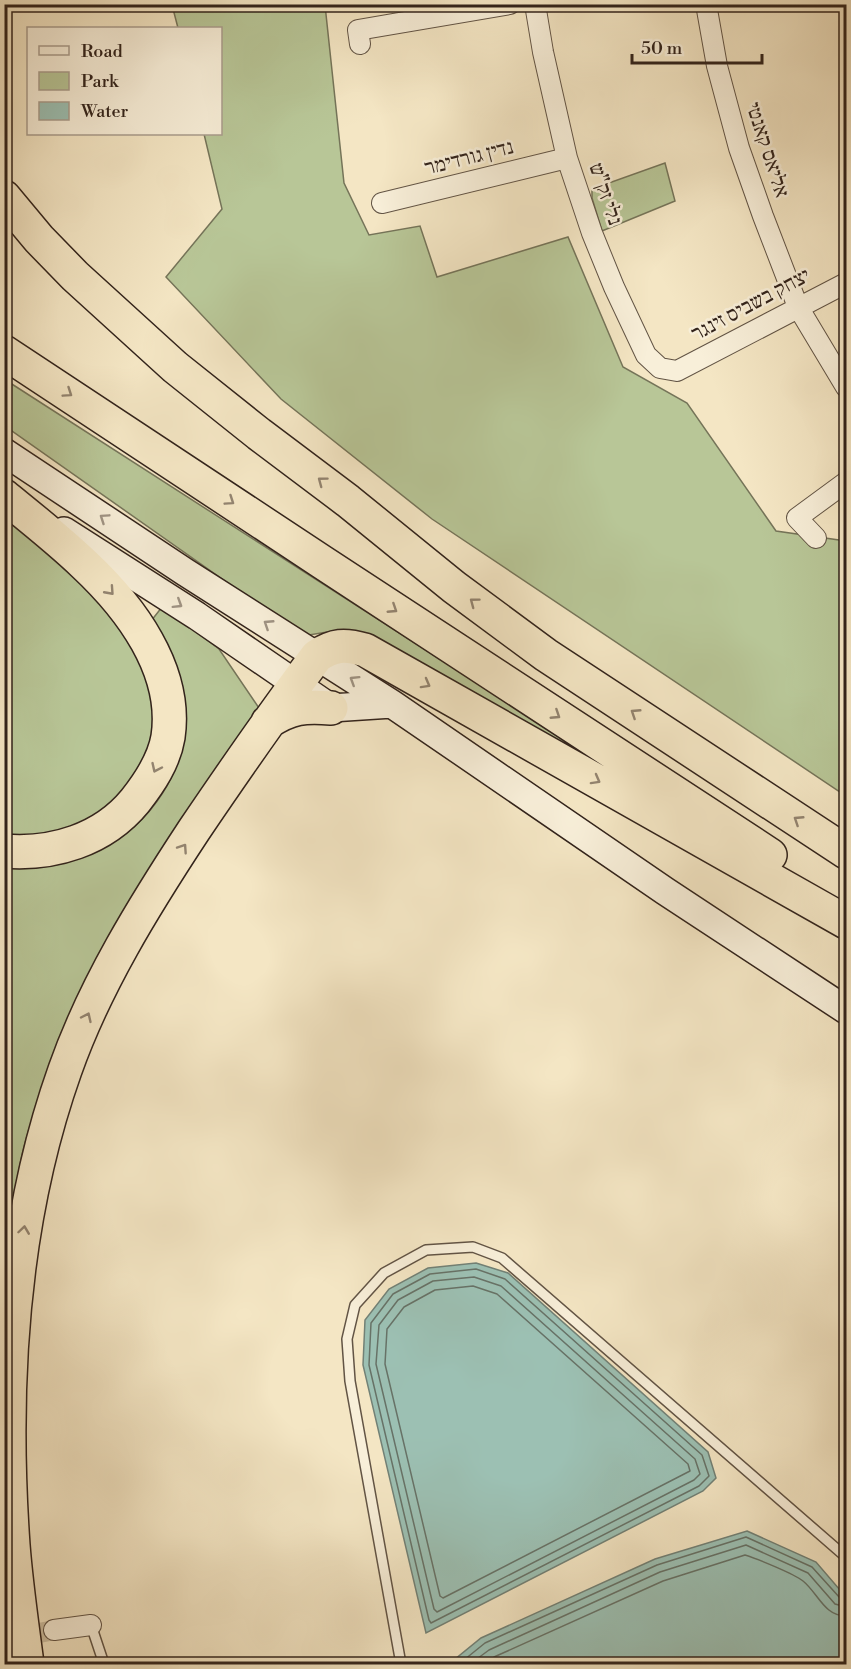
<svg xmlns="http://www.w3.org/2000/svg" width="851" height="1669" viewBox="0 0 851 1669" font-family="'Libre Bodoni','Frank Ruhl Libre',serif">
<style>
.green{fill:#b8c697;stroke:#757459;stroke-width:1.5}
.water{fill:#9cc0b3;stroke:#728176;stroke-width:1.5}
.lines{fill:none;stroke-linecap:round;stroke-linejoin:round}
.shore{stroke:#677267;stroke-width:1.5}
.street-tunnel{stroke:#cdbfa2;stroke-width:20;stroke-dasharray:20 10;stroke-linecap:butt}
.lane-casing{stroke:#625445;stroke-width:12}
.street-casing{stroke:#625445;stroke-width:22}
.secondary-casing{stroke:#32231b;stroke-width:30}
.highway-casing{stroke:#32231b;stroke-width:36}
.lane{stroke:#f8efd9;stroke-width:9}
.street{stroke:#f8efd9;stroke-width:20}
.secondary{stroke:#f8efd9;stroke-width:27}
.highway{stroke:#f4e6c4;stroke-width:33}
.oneway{stroke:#938470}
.oneway2{stroke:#9f9384}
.labels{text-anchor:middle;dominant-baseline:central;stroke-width:5;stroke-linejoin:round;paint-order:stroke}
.street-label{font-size:21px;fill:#32231b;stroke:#f8efd9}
</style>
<rect width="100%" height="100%" fill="#f4e6c4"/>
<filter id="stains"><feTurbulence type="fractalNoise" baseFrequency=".00333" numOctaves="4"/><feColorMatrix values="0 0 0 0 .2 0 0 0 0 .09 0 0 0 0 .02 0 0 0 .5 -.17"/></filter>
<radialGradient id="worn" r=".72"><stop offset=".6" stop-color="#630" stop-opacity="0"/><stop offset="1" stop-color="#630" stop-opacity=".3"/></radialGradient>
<path class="green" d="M172 5H325L344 183 369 235 420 226 437 277 568 237 623 367 687 403 776 531 839 540 846 545V796L432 519 281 399 166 277 222 209 204 134H220V28H178Z
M665 163 675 201 602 231 592 198V189Z
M4 379 645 791 333 631 303 636 5 426Z
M4 517 63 563 131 637 155 700 153 745 119 800 65 833 5 839Z
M162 607 219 649 261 711 55 1054C43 1087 30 1120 22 1155 13 1196 9 1237 5 1279V868C144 877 238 741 151 621Z"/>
<path class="water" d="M476 1263 508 1273 708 1452 716 1478 703 1491 426 1633 363 1365 365 1320 389 1289 428 1268Z
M747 1531 816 1562 846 1597V1664H449L481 1638 655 1559Z"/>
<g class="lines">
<path class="shore" d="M476 1269 505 1279 702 1455 709 1476 699 1486 431 1623 429 1620 369 1365 371 1323 393 1294 430 1274Z
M474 1277 501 1286 695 1459 700 1474 694 1480 437 1612 434 1609 376 1364 379 1325 398 1300 433 1281Z
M473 1286 497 1294 688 1464 690 1471 443 1598 440 1596 385 1364 387 1329 404 1307 435 1290Z
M459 1664 485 1643 657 1565 746 1537 812 1567 840 1598 846 1600
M470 1664 489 1650 660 1572 746 1545 808 1573 835 1604 846 1607
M485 1664 494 1657 663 1581 745 1555C758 1559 794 1574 803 1581 818 1593 824 1616 846 1616"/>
<path class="street-tunnel" d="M4 1640 54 1630"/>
<g class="lane-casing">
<path id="lane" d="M91 1625 104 1664
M401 1664 350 1381 347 1339 355 1305 384 1273 426 1250 473 1247 502 1258 846 1557"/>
</g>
<g class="street-casing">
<path id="street" d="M535 4 543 52 567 158 592 233 614 287 646 355 660 368 677 371 846 283
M706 4 717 66 739 148 763 216 798 307 846 387
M360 44 358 30 510 4
M382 203 567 158
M816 538 797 518 846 482
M54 1630 91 1625"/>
</g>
<g class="secondary-casing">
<path id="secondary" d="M4 452 185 572 392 704 665 891 846 1010
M64 531 197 616 331 708 392 704"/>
</g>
<g class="highway-casing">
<path id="highway" d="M4 197 39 239 75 276 175 367 259 434 348 501 454 587 546 655 846 852
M4 352 322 562 770 855
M4 496C31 518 59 540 84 564 130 607 178 670 168 737 164 761 150 782 135 801 103 840 53 855 4 851
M268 722C291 707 304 706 331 708
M27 1664C22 1625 16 1585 13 1545 2 1388 12 1219 65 1070 95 985 144 906 194 830 234 771 274 713 317 656 334 645 344 644 365 650L846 922"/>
</g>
<use href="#lane" class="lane"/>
<use href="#street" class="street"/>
<use href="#secondary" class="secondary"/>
<use href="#highway" class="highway"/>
</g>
<defs><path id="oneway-chevron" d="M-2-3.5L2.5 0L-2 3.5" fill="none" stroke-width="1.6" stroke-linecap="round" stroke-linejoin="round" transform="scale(1.5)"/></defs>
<g class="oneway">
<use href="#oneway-chevron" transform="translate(68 393) rotate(34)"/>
<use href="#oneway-chevron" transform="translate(322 481) rotate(-143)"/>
<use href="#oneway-chevron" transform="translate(230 501) rotate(34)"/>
<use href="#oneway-chevron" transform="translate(110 591) rotate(48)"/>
<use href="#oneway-chevron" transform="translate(474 602) rotate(-143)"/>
<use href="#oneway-chevron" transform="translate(393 609) rotate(33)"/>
<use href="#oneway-chevron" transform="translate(426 684) rotate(29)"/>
<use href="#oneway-chevron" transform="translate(635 713) rotate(-147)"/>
<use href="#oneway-chevron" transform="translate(556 715) rotate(33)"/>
<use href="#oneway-chevron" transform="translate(156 768) rotate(115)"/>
<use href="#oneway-chevron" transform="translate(596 780) rotate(29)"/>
<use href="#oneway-chevron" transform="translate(798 820) rotate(-147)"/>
<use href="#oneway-chevron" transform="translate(183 848) rotate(-56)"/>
<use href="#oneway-chevron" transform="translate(87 1017) rotate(-65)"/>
<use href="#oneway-chevron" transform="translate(24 1230) rotate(-82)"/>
</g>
<g class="oneway2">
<use href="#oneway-chevron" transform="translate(104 518) rotate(-146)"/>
<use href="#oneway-chevron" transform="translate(178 604) rotate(32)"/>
<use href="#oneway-chevron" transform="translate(268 624) rotate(-147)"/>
<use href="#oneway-chevron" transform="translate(354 680) rotate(-148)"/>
</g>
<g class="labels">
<g class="street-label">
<text transform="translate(767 150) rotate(72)">אליאס קאנטי</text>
<text transform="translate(469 158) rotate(-14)">נדין גורדימר</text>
<text transform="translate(605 194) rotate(71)">נלי זק"ש</text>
<text transform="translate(751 305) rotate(-28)">יצחק בשביס זינגר</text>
</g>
</g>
<rect width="851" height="1669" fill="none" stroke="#f4e6c4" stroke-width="24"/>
<rect x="6" y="6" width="839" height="1657" fill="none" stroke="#32231b" stroke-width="3"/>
<rect x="12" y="12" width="827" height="1645" fill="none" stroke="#32231b" stroke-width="1.5"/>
<rect x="27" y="27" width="195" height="108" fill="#f8efd9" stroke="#a99d8d" stroke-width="1.5"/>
<rect x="39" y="46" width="30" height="9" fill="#f8efd9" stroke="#a99d8d" stroke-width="1.5"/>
<text x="81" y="57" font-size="18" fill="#32231b">Road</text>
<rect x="39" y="72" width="30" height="18" fill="#b8c697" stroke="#a99d8d" stroke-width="1.5"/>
<text x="81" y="87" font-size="18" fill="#32231b">Park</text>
<rect x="39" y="102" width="30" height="18" fill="#9cc0b3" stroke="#a99d8d" stroke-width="1.5"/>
<text x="81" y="117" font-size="18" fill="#32231b">Water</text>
<path d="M632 54v9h130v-9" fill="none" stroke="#32231b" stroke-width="3"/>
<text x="641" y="54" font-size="18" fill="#32231b" stroke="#f8efd9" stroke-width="4.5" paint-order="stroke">50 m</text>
<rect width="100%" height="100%" filter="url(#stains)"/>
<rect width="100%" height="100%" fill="url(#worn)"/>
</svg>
